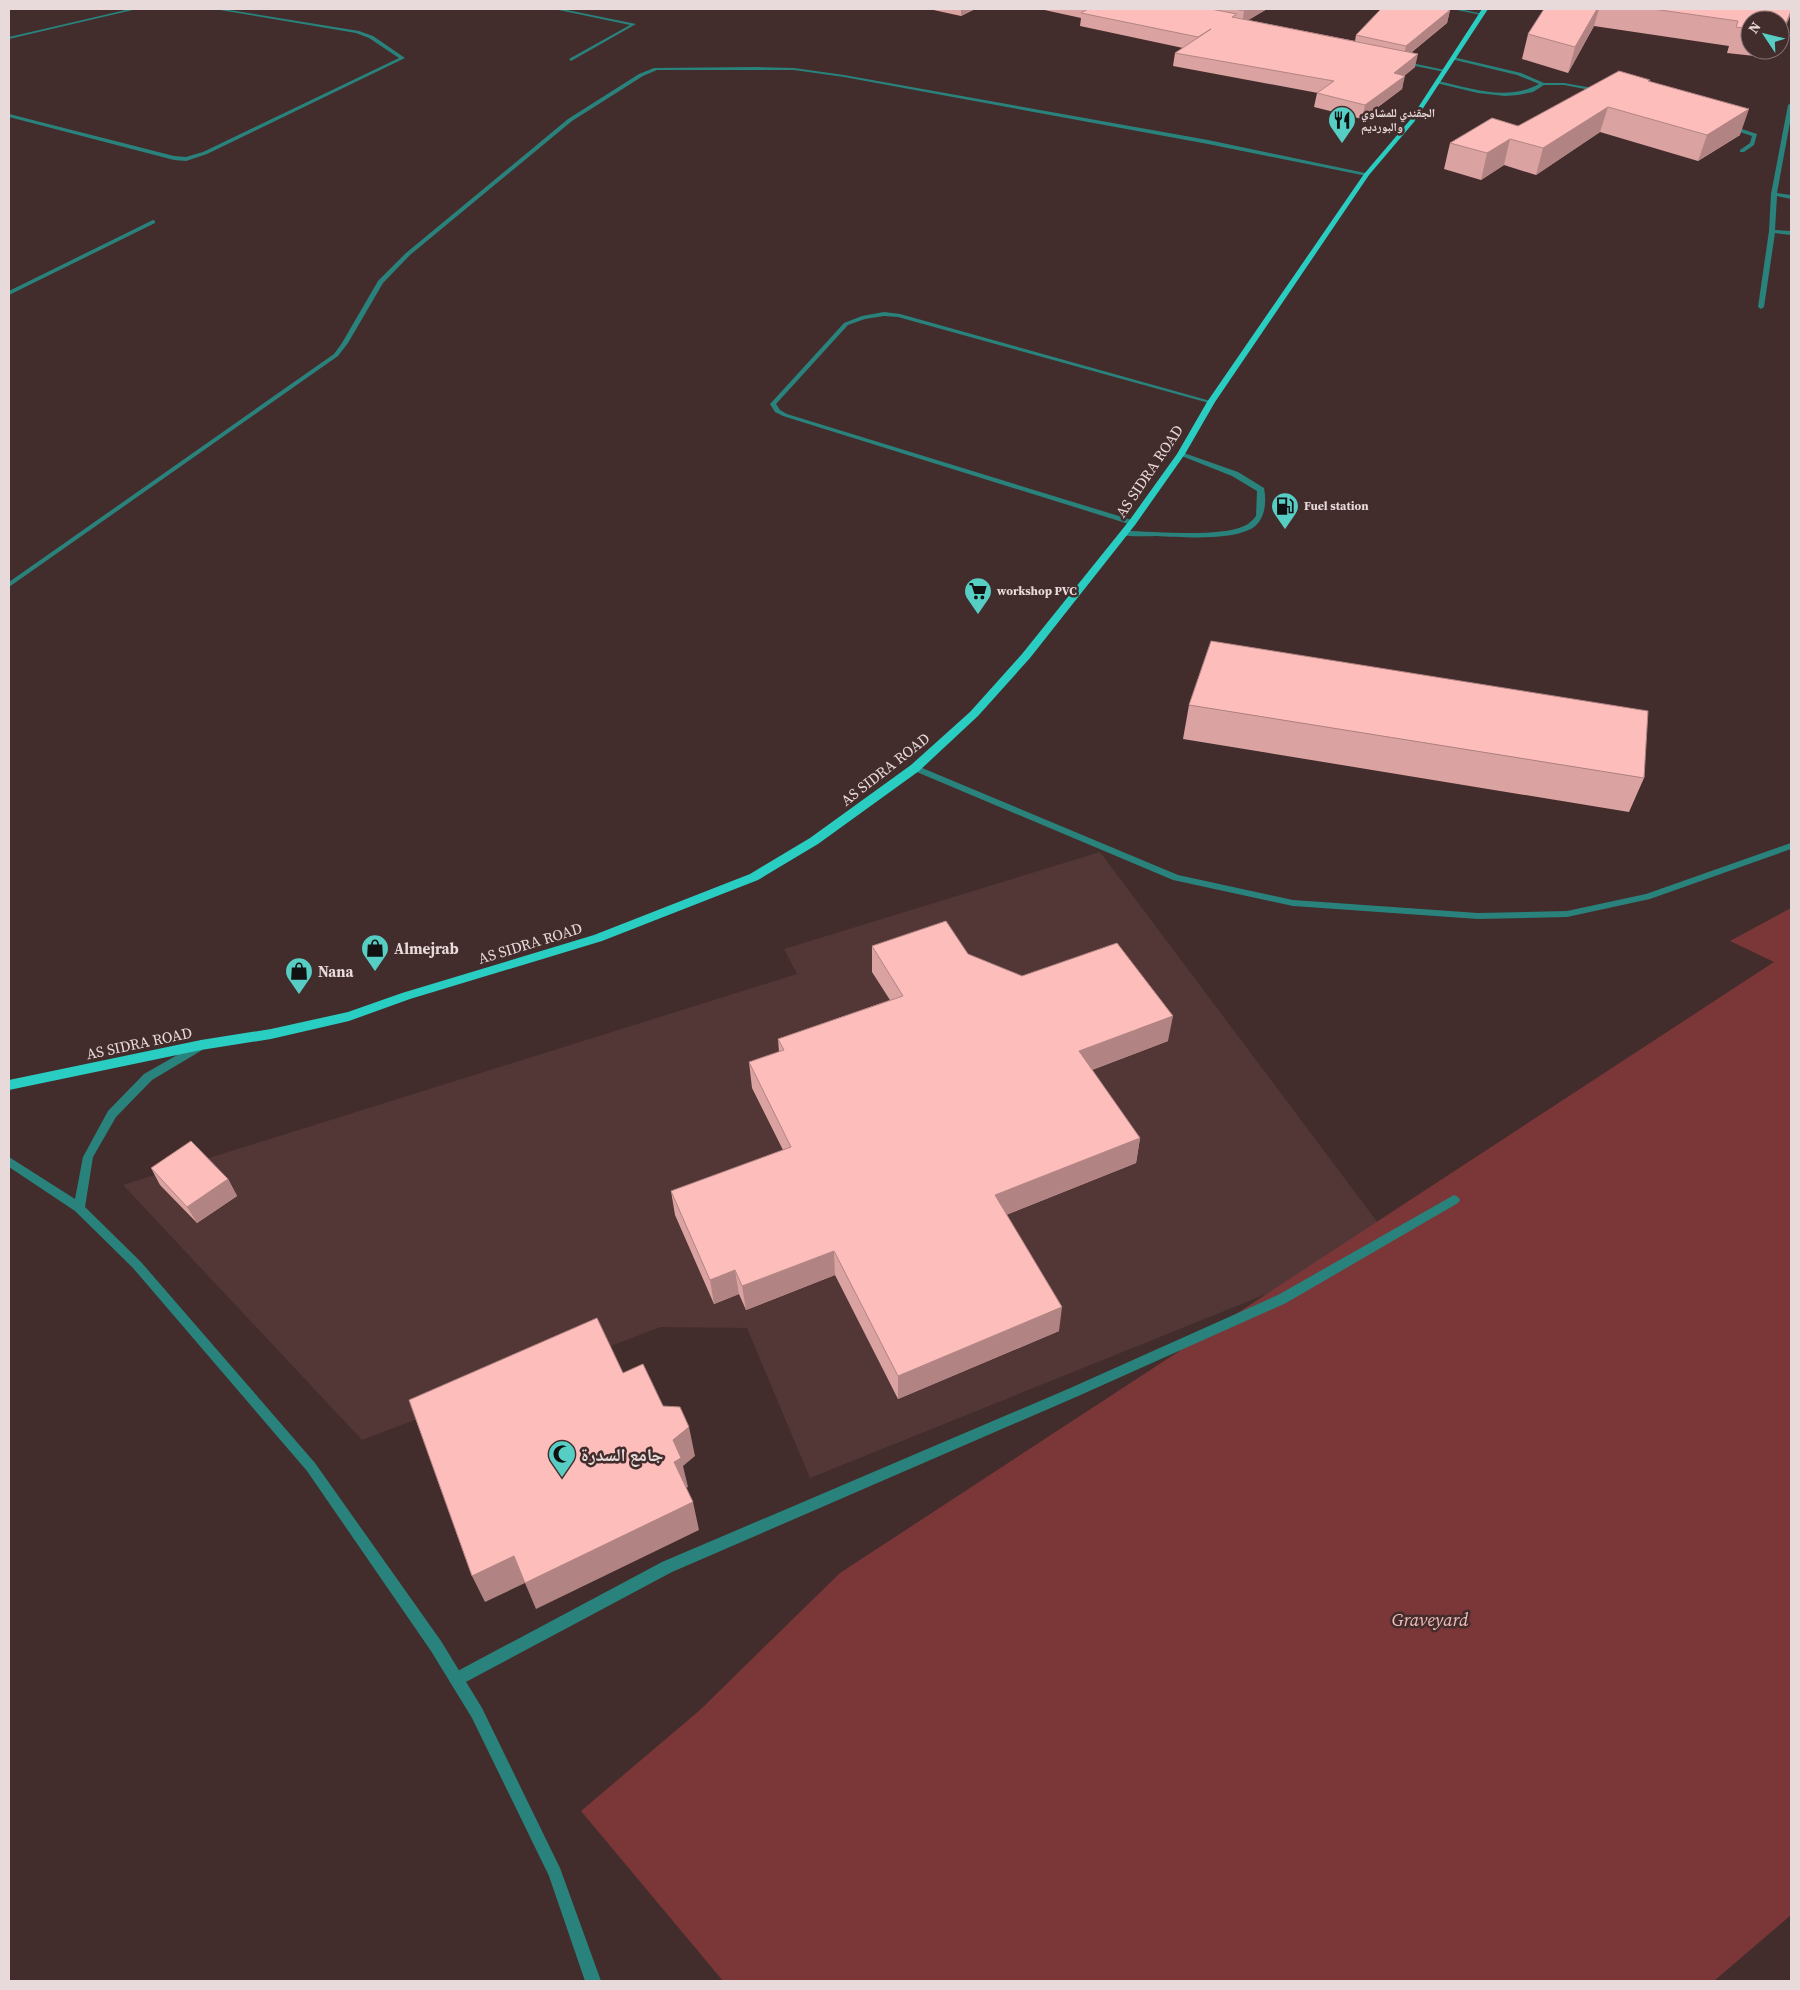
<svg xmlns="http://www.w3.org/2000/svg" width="1800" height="1990" viewBox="0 0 1800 1990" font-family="'Source Serif 4','Noto Naskh Arabic',serif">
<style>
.built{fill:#523736}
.green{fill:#7b3738}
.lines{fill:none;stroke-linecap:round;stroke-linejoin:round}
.service{fill:#29837c;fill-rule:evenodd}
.minor{fill:#29837c;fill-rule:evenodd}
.tertiary{fill:#29837c;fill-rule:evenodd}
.primary{fill:#2acdc2;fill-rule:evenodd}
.wall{fill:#daa3a1}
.shaded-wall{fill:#b18483}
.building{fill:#fdbdbb;stroke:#b18483}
.labels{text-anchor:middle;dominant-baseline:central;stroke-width:5;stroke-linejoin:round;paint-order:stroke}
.far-poi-label{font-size:12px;font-weight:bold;fill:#e8dada;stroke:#422d2c;text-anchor:start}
.street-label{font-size:15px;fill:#e8dada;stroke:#422d2c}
.poi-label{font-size:15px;font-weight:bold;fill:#e8dada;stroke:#422d2c;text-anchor:start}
.near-poi-label{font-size:18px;font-weight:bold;fill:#e8dada;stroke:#422d2c;text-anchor:start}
.near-park-label{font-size:18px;font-style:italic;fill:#f2bcba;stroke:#422d2c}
</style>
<rect width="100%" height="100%" fill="#422d2c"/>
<path class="built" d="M1100 852 1393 1243 810 1478 747 1328 661 1327 362 1440 123 1185 797 974 784 949Z"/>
<path class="green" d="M1791 908V1915L1714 1981H723L581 1811 700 1710 840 1573 1774 962 1730 941Z"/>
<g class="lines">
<path class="service" d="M1453 57 1521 73 1544 83H1564L1604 90 1601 92 1564 85H1544L1533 92 1518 95 1505 96 1478 93 1436 83 1438 81C1471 88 1507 102 1539 84L1517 75 1451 59Z
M1730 125 1757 134 1754 145 1744 152H1740V150L1750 143 1752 136 1728 128 1727 127Z
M1181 452 1238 472 1264 488C1267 503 1265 521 1251 529 1226 541 1183 537 1156 536 1145 536 1132 537 1121 535V531H1124C1154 531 1218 538 1244 526 1249 524 1253 520 1256 516L1257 491 1232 476 1179 455V453Z"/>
<path class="minor" d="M130 9H137L9 39V37Z
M214 9H223L359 31 373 36 405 58 207 154 186 161 174 160 9 117V114L174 156 186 157 203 152 399 58 369 38 356 33Z
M554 9H562L636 24 571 61 569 59 630 25Z
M1452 9H1460L1483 14 1481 15Z
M1402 61 1445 70 1447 71 1445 72 1400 63Z
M756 67 794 68 844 75 1208 140 1370 174 1367 176 1208 144 844 77 794 70H657L643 76 572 121 410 255 383 283 348 343 338 356 9 587V582L334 354 342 343 378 281 406 253 568 119 639 74 654 68Z
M1791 103V117L1777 193 1791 195V199L1777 196 1775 230 1791 231V235L1775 233 1764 307 1761 309 1758 307 1769 231 1771 194 1788 105Z
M153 220 155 221V223L9 295V291Z
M884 312 900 314 1214 402 1209 403 898 317 884 316 865 319 848 325 776 404 780 410 787 414 1135 521 1136 523 1132 525 783 416 775 412 770 404 771 403 844 323 862 316Z
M915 765 1178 875 1293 900 1478 913 1567 911 1646 894 1791 843V849L1650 899 1567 917 1478 919 1293 906 1173 880 912 770 911 768Z
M1454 1195 1458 1197 1460 1200 1458 1203 1286 1303 1076 1397 672 1572 462 1684 457 1686 452 1684 450 1679 452 1674 662 1562 1068 1389 1278 1295Z"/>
<path class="tertiary" d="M200 1042 204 1043 205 1046 204 1049 152 1080 116 1117 93 1157 85 1207 141 1262 315 1463 441 1641 482 1708 560 1868 601 1981H585L549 1876 472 1718 431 1651 307 1471 133 1268 75 1211 9 1167V1157L75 1199 83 1157 108 1111 144 1074Z"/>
<path class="primary" d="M1482 9H1488L1414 122 1369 175 1215 402 1185 454 1135 525 1030 658 978 716 919 771 818 844 758 880 602 941 410 999 349 1021 271 1039 201 1050 9 1090V1080L201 1040 271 1029 348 1012 402 993 594 935 750 874 810 838 911 765 970 712 1022 654 1129 521 1177 454 1207 402 1364 174 1410 120Z"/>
</g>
<path class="wall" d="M929 9H975L961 16Z
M1040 9H1267L1248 20 1355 41 1356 35 1446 9 1450 10 1447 23 1412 52 1415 67 1404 76 1402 89 1362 119 1314 107 1317 93H1318L1173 66 1175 53 1183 48 1080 26 1081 18Z
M1544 9H1791L1780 41V20H1750V50H1776L1773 58 1727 53 1729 46 1594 26 1568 73 1522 59 1528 34Z
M1650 80 1649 82 1740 135 1698 161 1600 132 1536 175 1504 165 1481 180 1444 169 1450 143 1518 126Z
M1791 203V225L1790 206Z
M1189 705 1644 778 1629 812 1183 739Z
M872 946 968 954 1168 1041 1092 1070 1140 1138 1136 1163 1006 1215 1059 1331 898 1399 835 1275 746 1310 739 1294 714 1304 675 1215 671 1191 783 1150 752 1088 749 1062 779 1052 778 1039 890 1000 872 972Z
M151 1168 228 1179 237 1196 197 1223 160 1185Z"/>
<path class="shaded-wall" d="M961 9H975L961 16Z
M1247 9H1267L1242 24 1244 11Z
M1597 9H1599L1594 26 1568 73 1575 47Z
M1450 10 1447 23 1403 59 1406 46Z
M1791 11V14L1780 41V38Z
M1418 54 1415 67 1398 81 1405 76 1402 89 1362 119 1365 105 1394 73Z
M1608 107 1600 132 1536 175 1543 148Z
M1749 109 1740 135 1698 161 1707 135Z
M1510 139 1504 165 1481 180 1487 153Z
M1173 1016 1168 1041 1076 1076 1079 1051Z
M1140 1138 1136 1163 993 1220 995 1195Z
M228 1179 237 1196 197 1223 187 1207Z
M834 1251 835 1275 746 1310 742 1286Z
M735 1270 739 1294 714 1304 710 1280Z
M1062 1307 1059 1331 898 1399V1376Z
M689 1427 695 1456 683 1466 688 1487 681 1490 674 1462 673 1440Z
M693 1502 699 1530 536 1609 525 1583 485 1602 472 1576 514 1556Z"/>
<path class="building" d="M1088 9H1211L1237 14 1232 17 1418 54 1394 73 1405 76 1365 105 1317 93 1334 81 1175 53 1211 29 1198 37 1081 13Z
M1235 9H1247L1244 11Z
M1381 9H1443L1450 10 1406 46 1356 35Z
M1544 9H1597L1575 47 1528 34Z
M1653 9H1791V11L1782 33H1780V20H1750V29L1736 27 1738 21Z
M1619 71 1650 80 1648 81 1749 109 1707 135 1608 107 1543 148 1510 139 1487 153 1450 143 1492 118 1518 126Z
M1211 641 1648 711 1644 778 1189 705Z
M946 921 968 954 1022 976 1117 943 1173 1016 1079 1051 1140 1138 995 1195 1062 1307 898 1376 834 1251 742 1286 735 1270 710 1280 671 1191 791 1147 749 1062 784 1050 778 1039 903 996 872 946Z
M191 1141 228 1179 187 1207 151 1168Z
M597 1318 623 1373 643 1364 663 1406 680 1407 689 1427 673 1440 681 1458 674 1462 693 1502 525 1583 514 1556 472 1576 409 1400Z"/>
<defs>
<g id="restaurant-pin" transform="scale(1.4375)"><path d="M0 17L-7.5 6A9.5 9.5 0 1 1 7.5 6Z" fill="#56cec4" stroke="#422d2c"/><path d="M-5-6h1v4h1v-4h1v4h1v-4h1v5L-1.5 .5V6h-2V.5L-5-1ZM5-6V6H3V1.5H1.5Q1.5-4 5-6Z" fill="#111"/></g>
<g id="fuel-pin" transform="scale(1.4375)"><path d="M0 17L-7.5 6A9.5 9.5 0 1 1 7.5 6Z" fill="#56cec4" stroke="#422d2c"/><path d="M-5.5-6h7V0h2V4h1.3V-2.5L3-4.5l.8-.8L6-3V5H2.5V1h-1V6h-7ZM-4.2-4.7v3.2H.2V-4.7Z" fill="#111"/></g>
<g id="supermarket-pin" transform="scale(1.4375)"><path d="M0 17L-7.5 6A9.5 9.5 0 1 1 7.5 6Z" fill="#56cec4" stroke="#422d2c"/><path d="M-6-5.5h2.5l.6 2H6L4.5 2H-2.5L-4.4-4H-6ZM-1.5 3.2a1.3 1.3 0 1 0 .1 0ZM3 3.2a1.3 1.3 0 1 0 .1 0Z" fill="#111"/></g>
<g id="shop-pin" transform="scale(1.4375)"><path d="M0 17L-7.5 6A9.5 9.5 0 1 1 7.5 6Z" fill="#56cec4" stroke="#422d2c"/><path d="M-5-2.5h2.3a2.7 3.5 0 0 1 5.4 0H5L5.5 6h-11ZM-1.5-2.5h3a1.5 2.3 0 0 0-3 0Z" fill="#111"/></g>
<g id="mosque-pin" transform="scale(1.4375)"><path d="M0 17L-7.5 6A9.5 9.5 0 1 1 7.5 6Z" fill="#56cec4" stroke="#422d2c"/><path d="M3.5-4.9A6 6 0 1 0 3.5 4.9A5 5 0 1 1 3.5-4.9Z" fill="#111"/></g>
</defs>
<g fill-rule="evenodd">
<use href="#restaurant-pin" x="1342" y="120"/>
<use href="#fuel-pin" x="1285" y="506"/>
<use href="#supermarket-pin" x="978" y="591"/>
<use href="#shop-pin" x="375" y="948"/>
<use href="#shop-pin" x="299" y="971"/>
<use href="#mosque-pin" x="562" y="1454"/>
</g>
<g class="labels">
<g class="far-poi-label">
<text x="1361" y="113">الجقندي للمشاوي<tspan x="1361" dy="14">والبورديم</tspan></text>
<text x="1304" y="506">Fuel station</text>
<text x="997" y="591">workshop PVC</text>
</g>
<g class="street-label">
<text transform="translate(1149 471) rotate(-56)">AS SIDRA ROAD</text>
<text transform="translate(885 769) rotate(-38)">AS SIDRA ROAD</text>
<text transform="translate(530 943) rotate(-17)">AS SIDRA ROAD</text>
<text transform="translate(139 1043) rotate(-12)">AS SIDRA ROAD</text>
</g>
<g class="poi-label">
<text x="394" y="948">Almejrab</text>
<text x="318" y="971">Nana</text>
</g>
<g class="near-poi-label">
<text x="581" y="1454">جامع السدرة</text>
</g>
<g class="near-park-label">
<text x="1430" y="1619">Graveyard</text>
</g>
</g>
<rect width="1800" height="1990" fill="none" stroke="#e8dada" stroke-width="20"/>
<g transform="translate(1765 35) rotate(305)"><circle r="24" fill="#422d2c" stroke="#847272"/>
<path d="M0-4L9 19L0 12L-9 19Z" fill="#56cec4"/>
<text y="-8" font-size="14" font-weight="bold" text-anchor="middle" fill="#e8dada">N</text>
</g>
</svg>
